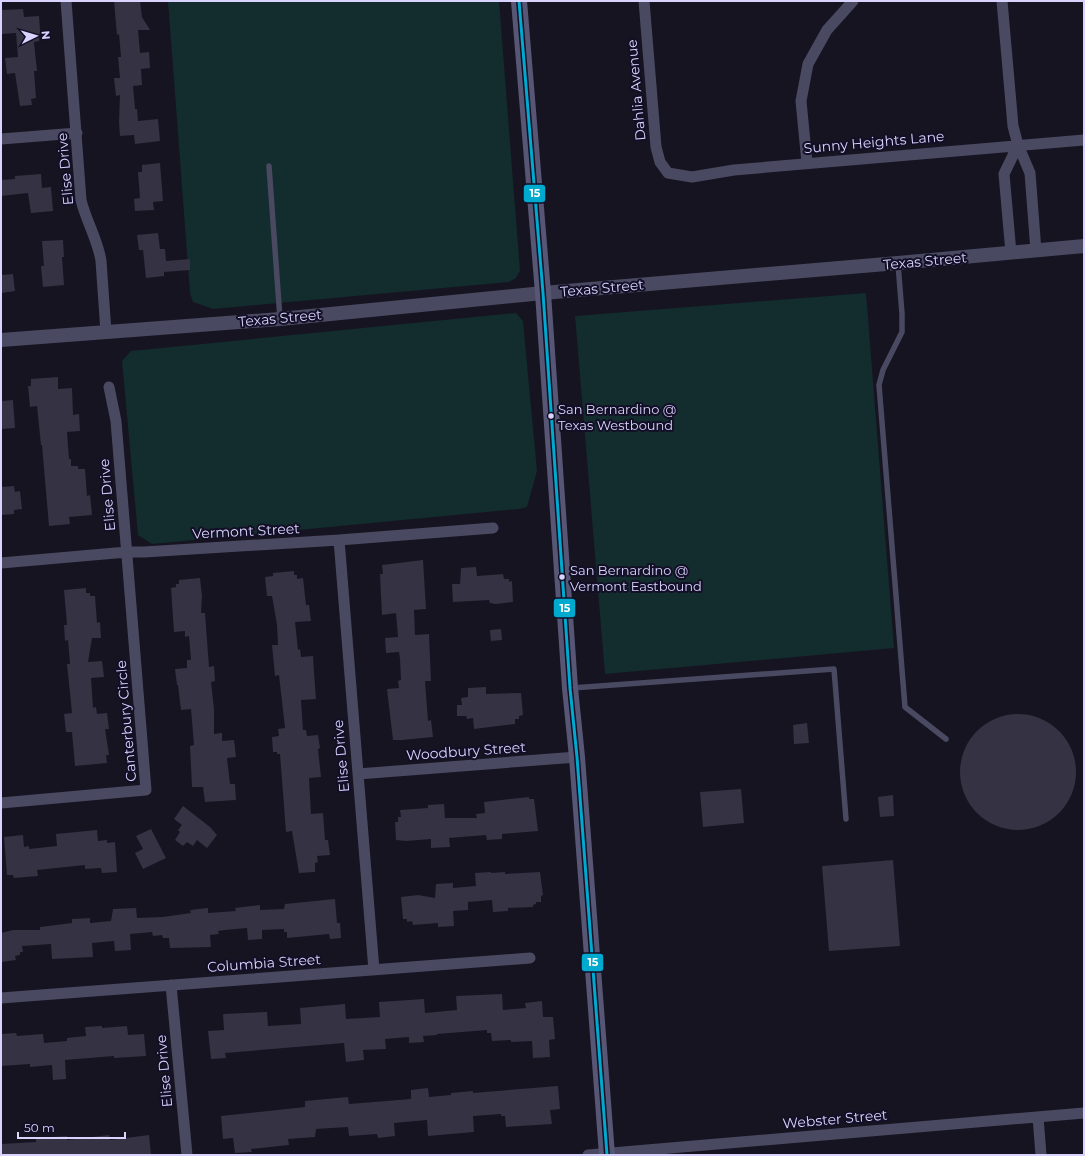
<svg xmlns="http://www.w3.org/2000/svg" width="1085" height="1156" viewBox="0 0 1085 1156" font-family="Montserrat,sans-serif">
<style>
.grass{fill:#132c2d}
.building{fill:#343243}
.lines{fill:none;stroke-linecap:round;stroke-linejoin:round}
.service{stroke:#4a4962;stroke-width:5.5}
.minor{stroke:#4a4962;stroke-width:11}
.tertiary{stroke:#4a4962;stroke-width:14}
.secondary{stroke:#575674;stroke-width:16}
.bus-1-casing{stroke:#130f26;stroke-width:6}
.bus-1{stroke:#00a9ce;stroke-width:3}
.bus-dot{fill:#d9d4ff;stroke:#130f26;stroke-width:1.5}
.labels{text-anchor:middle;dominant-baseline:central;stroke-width:4;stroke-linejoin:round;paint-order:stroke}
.bus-label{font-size:13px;fill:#d9d4ff;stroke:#130f26;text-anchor:start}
.street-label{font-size:14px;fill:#d9d4ff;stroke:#130f26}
.line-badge{stroke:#130f26;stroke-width:1.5}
.badge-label{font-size:11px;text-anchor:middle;font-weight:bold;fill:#fff}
</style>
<rect width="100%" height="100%" fill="#161421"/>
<path class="grass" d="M168 1H499L520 271 516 278 509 282 213 309 193 302 190 293Z
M866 293 894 648 605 674 575 316Z
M516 313 523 321 537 471 527 507 519 509 152 544 138 535 122 361 131 351Z"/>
<path class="building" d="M114 1H140L142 17 150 30H138L140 53 149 52 150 68 141 69 142 85 133 86 135 109H137L138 121 158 119 160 141 135 144 134 135 120 136 119 122 120 95 116 96 114 78H120L118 57H121L119 34 117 35Z
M23 9 24 17 39 16 40 30 39 41 34 42 37 71H34L36 98 31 99 32 105 20 106 15 73 7 74 5 58 18 57 16 33 1 34V10Z
M160 163 163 201 153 202 154 210 135 211 134 199 140 198 138 172H142V165Z
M41 174 42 188 51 187 53 211 31 213 28 193 1 196V180L15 179V176Z
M158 233 160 249H165L166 261 190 259V270L164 272V276L146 278 143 250H139L137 235Z
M63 240 64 257H62L64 285 43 287 41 266H44L42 241Z
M13 274 15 291 1 293V275Z
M58 377V389L72 388 73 415 79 414 80 431 67 432 69 459H71V466H78V469H85L87 496 90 495 92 515 69 517 70 524 49 526 42 445H41L37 406 30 407 28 386H31V379Z
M13 400 15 428 1 429V401Z
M14 486 15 492 20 491 22 509 14 510V514L1 515V487Z
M423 560 426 609 414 610 415 635 429 634 431 681H425L428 721 431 720 433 737 402 740H393L387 689 399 688 398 681 401 680 400 659 399 652 386 653 385 638 398 637 396 613 382 615 380 574H383L382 565Z
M476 567 477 576 503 574 504 579H509V582L512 581 513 602 496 604 490 603 489 600 453 602 452 584H460L461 568Z
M294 571V575H297V579L303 578 306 605H309L311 621 295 622 298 650 300 649 301 657 313 656 314 672 316 699 301 700 303 730H306L307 736 318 735 320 748 318 749 321 777 309 778 311 814 323 813 325 840H328L330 855 317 856 318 862 315 863V872L299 873 292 831 286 832 280 754H277V752H273L272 737 279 736 278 729 285 728 279 675 275 676 272 645H278L277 625 272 596H267L265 577 273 576V573Z
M200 578 202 596 201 613H205L209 667 214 666 215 681 211 682 214 709V734L222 733V741L234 740 236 757 227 758 230 784H235L236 800 205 802 203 787H192L190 746 194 745 191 709 181 710 178 685H177L175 669 187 668V660H191L189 636 185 637V631L174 632 171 588 176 587V584H179V580Z
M86 588V593H90V596H95L97 623 100 622 101 638H92L88 662 102 661 104 677 91 678 93 708 96 707 97 714 107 713 109 729H105L109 755H106L107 763 75 766 72 732H66L64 714 72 713 67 664H70L68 640 65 641 64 625H67L64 590Z
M501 629 502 640 491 641 490 630Z
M486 687V694L521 693 523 715 519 716V719H515V724L474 729 473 718 467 719 466 716H457V705H462L461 698 468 697V688Z
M960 772a58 58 0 1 1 116 0a58 58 0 1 1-116 0Z
M807 723 809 743 794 744 793 725Z
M741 789 744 823 703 827 700 792Z
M893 795 894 816 880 817 878 797Z
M529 797V799H534L538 831 502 834V839L487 840 486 835 449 838 450 847 431 848V839L406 841 396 840 395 822H398V817H401L400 810 428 808V805L444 804 445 818H477L476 814 485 813 484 802Z
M183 806 210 827 217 835 207 848 197 840 193 846 187 842 183 846 175 840 180 832 178 830 182 825 174 819Z
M151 829 166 858 143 869 135 853 143 849 136 836Z
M97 830 98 841 107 840V843L115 842 117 872 102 873 101 868 85 869V865L37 870 38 876 14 878 13 875H7L4 837 23 835 24 847 29 846V849L57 846 56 834Z
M893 860 900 946 829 951 822 866Z
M491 872V873L505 872V874L540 872 543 895 541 896V902H536V904L533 905V907L508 908V911L493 912 492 900 468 902V910L453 911 454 926 438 927V923L413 925 412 921 407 922V919H403L401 897 418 895 435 898 436 884 453 883V888L476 886 475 873Z
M335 899 337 923H340L341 938 330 939 329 934 287 938V932H284V929L262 930V939L248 940 247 928 225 930 218 931 219 934 210 935 211 947 170 948 169 938H163L162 935 153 936 152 932 130 934 131 950 115 951 114 941 92 943 93 957 52 959 51 944 22 946 23 952H20V955L15 956 16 960 1 962V933L13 930H40V927L72 923V919L90 918V923L111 921 113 909 136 908 137 918 163 917 191 913 190 910 208 908V913L236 911 235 908 260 905V910L284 909 285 904Z
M502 994 503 1010 526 1008 525 1003 542 1001 543 1017H553L555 1039 549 1040 550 1057 533 1058 532 1041 511 1042V1040L492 1041 491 1033H487V1030L437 1034V1035L423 1036 424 1042 409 1043V1037L385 1039 386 1049 363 1050 364 1060 346 1062 344 1043 225 1053 226 1058 211 1059 208 1031 224 1030 223 1014 267 1012 268 1026 301 1024 300 1008 345 1004 346 1019 380 1017 379 1002 424 999 425 1013 457 1010 456 996Z
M102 1026V1028L127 1026 128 1035 144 1034 146 1056 114 1058V1056L65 1060 66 1079 53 1080 52 1065 30 1067V1064L1 1066V1034L16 1033 17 1036 43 1034 44 1043 67 1041V1038L86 1036 85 1027Z
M558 1086 560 1109 550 1110 552 1124 506 1127 505 1116H501V1114L473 1116 474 1132 428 1136 427 1120 394 1123 395 1136 378 1138 377 1134 349 1136 348 1127 316 1129 315 1137 288 1139 289 1145 251 1149 252 1152 235 1153 233 1138 223 1139 221 1116 305 1107V1101L348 1097 349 1104 411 1099V1090L428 1088 429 1097 451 1095V1093L473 1091V1093Z
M109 1135 110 1140 149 1135 151 1155H1V1144L36 1142V1138L67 1136V1140Z"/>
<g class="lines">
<path class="service" d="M269 166 280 319
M898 264 902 314V332L883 370 879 385 905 707 946 739
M572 688 834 669 846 819"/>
<path class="minor" d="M66 1 81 200C86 221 98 240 101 261L106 332
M644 1 656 147 660 162 668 173 692 177 734 170 1084 140
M1002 1 1013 126 1018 145 1030 173 1036 251
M1 139 77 133
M807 163 801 101 808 64 827 30 853 1
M1011 253 1004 174 1018 145
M339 540 374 970
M1 563 127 552H144L339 540 493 528
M358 774 577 757
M1 803 146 790 116 421 109 387
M171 985 187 1155
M1 998 530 958
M1038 1117 1041 1155
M588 1155 1084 1113"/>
<path class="tertiary" d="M1 340 280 319 543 293 898 263 1084 246"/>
<path class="secondary" d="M519 1 543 293 570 688 577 757 607 1155"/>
<g class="bus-1-casing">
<path id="bus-1" d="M519 1 543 293 570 688 577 757 607 1155"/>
</g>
<use href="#bus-1" class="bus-1"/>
</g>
<g class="bus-dot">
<circle cx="551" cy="416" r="3.5"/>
<circle cx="562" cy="577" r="3.5"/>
</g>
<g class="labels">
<g class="bus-label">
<text x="558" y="409">San Bernardino @<tspan x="558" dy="16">Texas Westbound</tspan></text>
<text x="570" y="570">San Bernardino @<tspan x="570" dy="16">Vermont Eastbound</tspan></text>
</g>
<g class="street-label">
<text transform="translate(636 90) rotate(-95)">Dahlia Avenue</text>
<text transform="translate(874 142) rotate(-5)">Sunny Heights Lane</text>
<text transform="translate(65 169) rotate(-95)">Elise Drive</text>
<text transform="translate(925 261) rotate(-5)">Texas Street</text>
<text transform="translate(602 288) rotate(-5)">Texas Street</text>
<text transform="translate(280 318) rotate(-5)">Texas Street</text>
<text transform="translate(107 495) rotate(-95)">Elise Drive</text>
<text transform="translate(246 531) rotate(-3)">Vermont Street</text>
<text transform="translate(126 721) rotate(-95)">Canterbury Circle</text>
<text transform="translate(466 751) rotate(-4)">Woodbury Street</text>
<text transform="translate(341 756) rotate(-95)">Elise Drive</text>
<text transform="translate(264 963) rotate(-4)">Columbia Street</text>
<text transform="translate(164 1071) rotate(-95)">Elise Drive</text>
<text transform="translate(835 1119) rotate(-5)">Webster Street</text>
</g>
</g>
<g class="line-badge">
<rect x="523" y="184" width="23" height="19" rx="4" fill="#00a9ce"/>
<rect x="553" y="598" width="23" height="20" rx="4" fill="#00a9ce"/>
<rect x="581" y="953" width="23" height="19" rx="4" fill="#00a9ce"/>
</g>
<g class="badge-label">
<text x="535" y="197">15</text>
<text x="565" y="612">15</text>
<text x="593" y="966">15</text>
</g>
<rect width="1085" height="1156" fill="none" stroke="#d9d4ff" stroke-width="4"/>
<g transform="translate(36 36) rotate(85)" stroke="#130f26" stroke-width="3" paint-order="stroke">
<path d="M0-3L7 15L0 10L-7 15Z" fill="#d9d4ff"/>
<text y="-6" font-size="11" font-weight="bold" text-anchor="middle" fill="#d9d4ff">N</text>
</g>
<path d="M18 1132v6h107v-6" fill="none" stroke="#d9d4ff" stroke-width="2"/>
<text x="24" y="1132" font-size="12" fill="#d9d4ff" stroke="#130f26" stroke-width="3" paint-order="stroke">50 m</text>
</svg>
